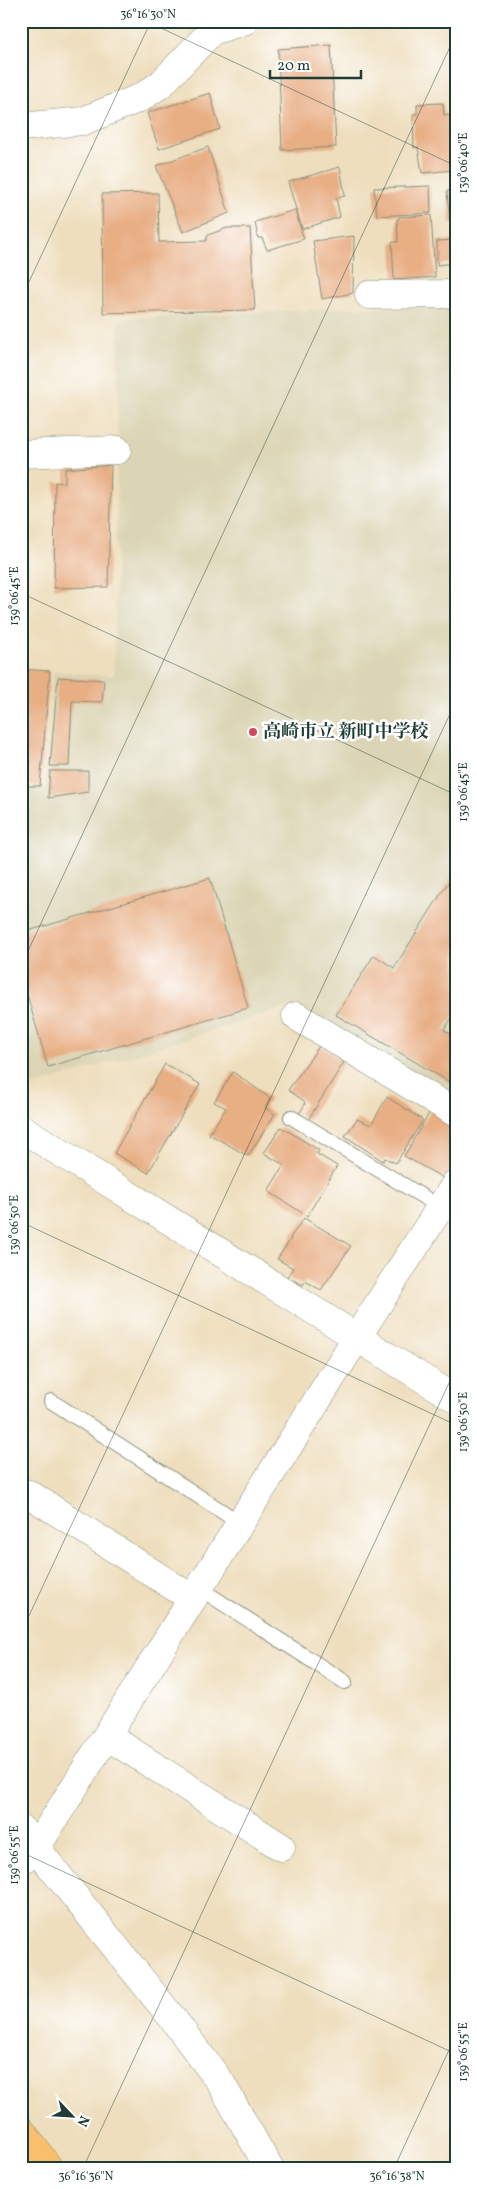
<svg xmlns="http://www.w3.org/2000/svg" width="477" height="2189" viewBox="0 0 477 2189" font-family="Vollkorn,'Noto Serif JP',serif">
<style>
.built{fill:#dcd5b5}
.building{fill:#e8ae84}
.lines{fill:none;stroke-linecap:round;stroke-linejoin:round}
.lane-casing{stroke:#868e78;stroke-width:16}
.street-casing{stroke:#868e78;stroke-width:29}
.primary-casing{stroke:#868e78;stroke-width:29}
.lane{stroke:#fff;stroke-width:14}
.street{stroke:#fff;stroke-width:28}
.primary{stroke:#f9bf6c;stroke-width:28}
.ticks{fill:none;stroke:#1f3d34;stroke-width:1;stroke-opacity:0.45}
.poi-dot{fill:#d1495b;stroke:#fff;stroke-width:2}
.labels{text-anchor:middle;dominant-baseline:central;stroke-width:5;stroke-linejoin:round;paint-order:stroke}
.poi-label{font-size:18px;font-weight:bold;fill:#1f3d34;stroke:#fff;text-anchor:start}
.neatline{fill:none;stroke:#1f3d34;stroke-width:2}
.ticks-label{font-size:12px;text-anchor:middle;fill:#1f3d34}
</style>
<rect width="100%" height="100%" fill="#fff"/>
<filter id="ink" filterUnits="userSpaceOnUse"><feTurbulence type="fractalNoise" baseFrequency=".02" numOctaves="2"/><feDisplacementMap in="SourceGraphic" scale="10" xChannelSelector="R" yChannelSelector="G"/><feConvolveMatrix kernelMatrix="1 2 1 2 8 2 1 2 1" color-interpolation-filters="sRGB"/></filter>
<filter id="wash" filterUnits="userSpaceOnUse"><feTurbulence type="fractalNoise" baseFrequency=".0096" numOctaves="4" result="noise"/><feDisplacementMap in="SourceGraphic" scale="20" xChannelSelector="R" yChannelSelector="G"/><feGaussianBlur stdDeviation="1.12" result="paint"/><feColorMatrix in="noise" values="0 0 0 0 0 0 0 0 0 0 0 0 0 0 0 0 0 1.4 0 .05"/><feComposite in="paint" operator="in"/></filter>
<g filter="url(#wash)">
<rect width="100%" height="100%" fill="#eedebd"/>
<path class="built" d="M456 303V1106L295 1005 21 1090V788H46L53 671 114 676 119 319Z"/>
<g id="blocks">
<path class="building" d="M331 45 336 147 282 150 278 49Z
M210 93 220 129 159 149 147 113Z
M443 103 444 115H452L455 170 422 173 418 147 414 148 413 114H417V104Z
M208 147 229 213 183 232 156 166Z
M340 167 345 196 336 198 340 217 302 229 288 182Z
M453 180H456V223H450L447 191H453Z
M430 186 431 213 377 216 374 188Z
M158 193 159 242 206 241 208 235 227 228H250L255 310 103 313 102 194Z
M295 210 304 239 267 250 262 238H258L255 222Z
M431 215 435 277 394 280 392 242H398L397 219H399V217Z
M354 236 353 293 322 299 313 241Z
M456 240V263L437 265V241Z
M111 465 108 587 54 588 55 482 65 483V469Z
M21 669 50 671 40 786H21Z
M58 677 104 680 102 702 72 701 69 766H50Z
M50 771H88V792L48 798Z
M456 870V1012L444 1030 456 1037V1077L451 1083 336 1015 374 955 394 968Z
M210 878 248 1008 48 1067 21 974V933Z
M320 1045 344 1062 308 1120 299 1114 305 1104 304 1101 288 1090Z
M165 1064 200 1084 148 1173 114 1153Z
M233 1072 270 1098 265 1108 275 1114 248 1156 209 1134 226 1108 214 1102Z
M387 1097 423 1120 396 1163 385 1158 383 1161 345 1136 357 1119 371 1125Z
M431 1110 456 1126V1162L445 1179 404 1156Z
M281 1127 319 1150 317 1154 337 1166 307 1216 268 1191 284 1165 264 1153Z
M304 1218 351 1246 321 1290 305 1281 303 1285 287 1277 293 1268 277 1259 291 1239 290 1238Z"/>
</g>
</g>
<g filter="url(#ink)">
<use href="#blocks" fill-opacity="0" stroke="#868e78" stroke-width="1"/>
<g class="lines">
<g class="lane-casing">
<path id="lane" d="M291 1117 440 1207
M51 1401 240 1523
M199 1588 345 1682"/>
</g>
<g class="street-casing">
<path id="street" d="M21 127 83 121 142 97 161 84 212 31 244 21
M369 295 456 294
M21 454 117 450
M296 1016 456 1113
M21 1128 456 1399
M29 1494 193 1599
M107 1736 281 1847
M21 1829 173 2019 221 2083 269 2168
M21 1861 36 1848 357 1337 456 1183"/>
</g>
<g class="primary-casing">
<path id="primary" d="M21 2130 49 2168"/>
</g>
<use href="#lane" class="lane"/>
<use href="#street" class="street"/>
<use href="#primary" class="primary"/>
</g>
</g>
<path class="ticks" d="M146 21 456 166M21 299 151 21M21 593 456 795M21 966 456 34M21 1222 456 1425M21 1633 456 701M21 1852 456 2054M83 2168 456 1368M394 2168 456 2035"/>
<circle class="poi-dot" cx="253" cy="732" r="5"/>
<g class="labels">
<g class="poi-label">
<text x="263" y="732">高崎市立 新町中学校</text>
</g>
</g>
<rect width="477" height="2189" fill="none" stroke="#fff" stroke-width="55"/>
<g transform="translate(72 2116) rotate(115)" stroke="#ffffff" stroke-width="4" paint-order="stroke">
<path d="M0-4L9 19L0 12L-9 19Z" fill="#1f3d34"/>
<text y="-8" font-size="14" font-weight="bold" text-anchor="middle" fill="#1f3d34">N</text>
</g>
<path d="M270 70v8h91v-8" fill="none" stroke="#1f3d34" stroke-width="2.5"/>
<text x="277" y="70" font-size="15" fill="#1f3d34" stroke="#ffffff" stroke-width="4" paint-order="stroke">20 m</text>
<rect x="28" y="28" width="422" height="2134" class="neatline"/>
<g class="ticks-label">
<text x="148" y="18">36°16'30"N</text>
<text transform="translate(463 163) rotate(-90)" y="4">139°06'40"E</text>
<text transform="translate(14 596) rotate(-90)" y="4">139°06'45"E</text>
<text transform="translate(463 792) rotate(-90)" y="4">139°06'45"E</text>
<text transform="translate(14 1225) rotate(-90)" y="4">139°06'50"E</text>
<text transform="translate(463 1422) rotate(-90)" y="4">139°06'50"E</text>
<text transform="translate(14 1855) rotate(-90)" y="4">139°06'55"E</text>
<text transform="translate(463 2052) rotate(-90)" y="4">139°06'55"E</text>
<text x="86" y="2180">36°16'36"N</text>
<text x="397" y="2180">36°16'38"N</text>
</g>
</svg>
